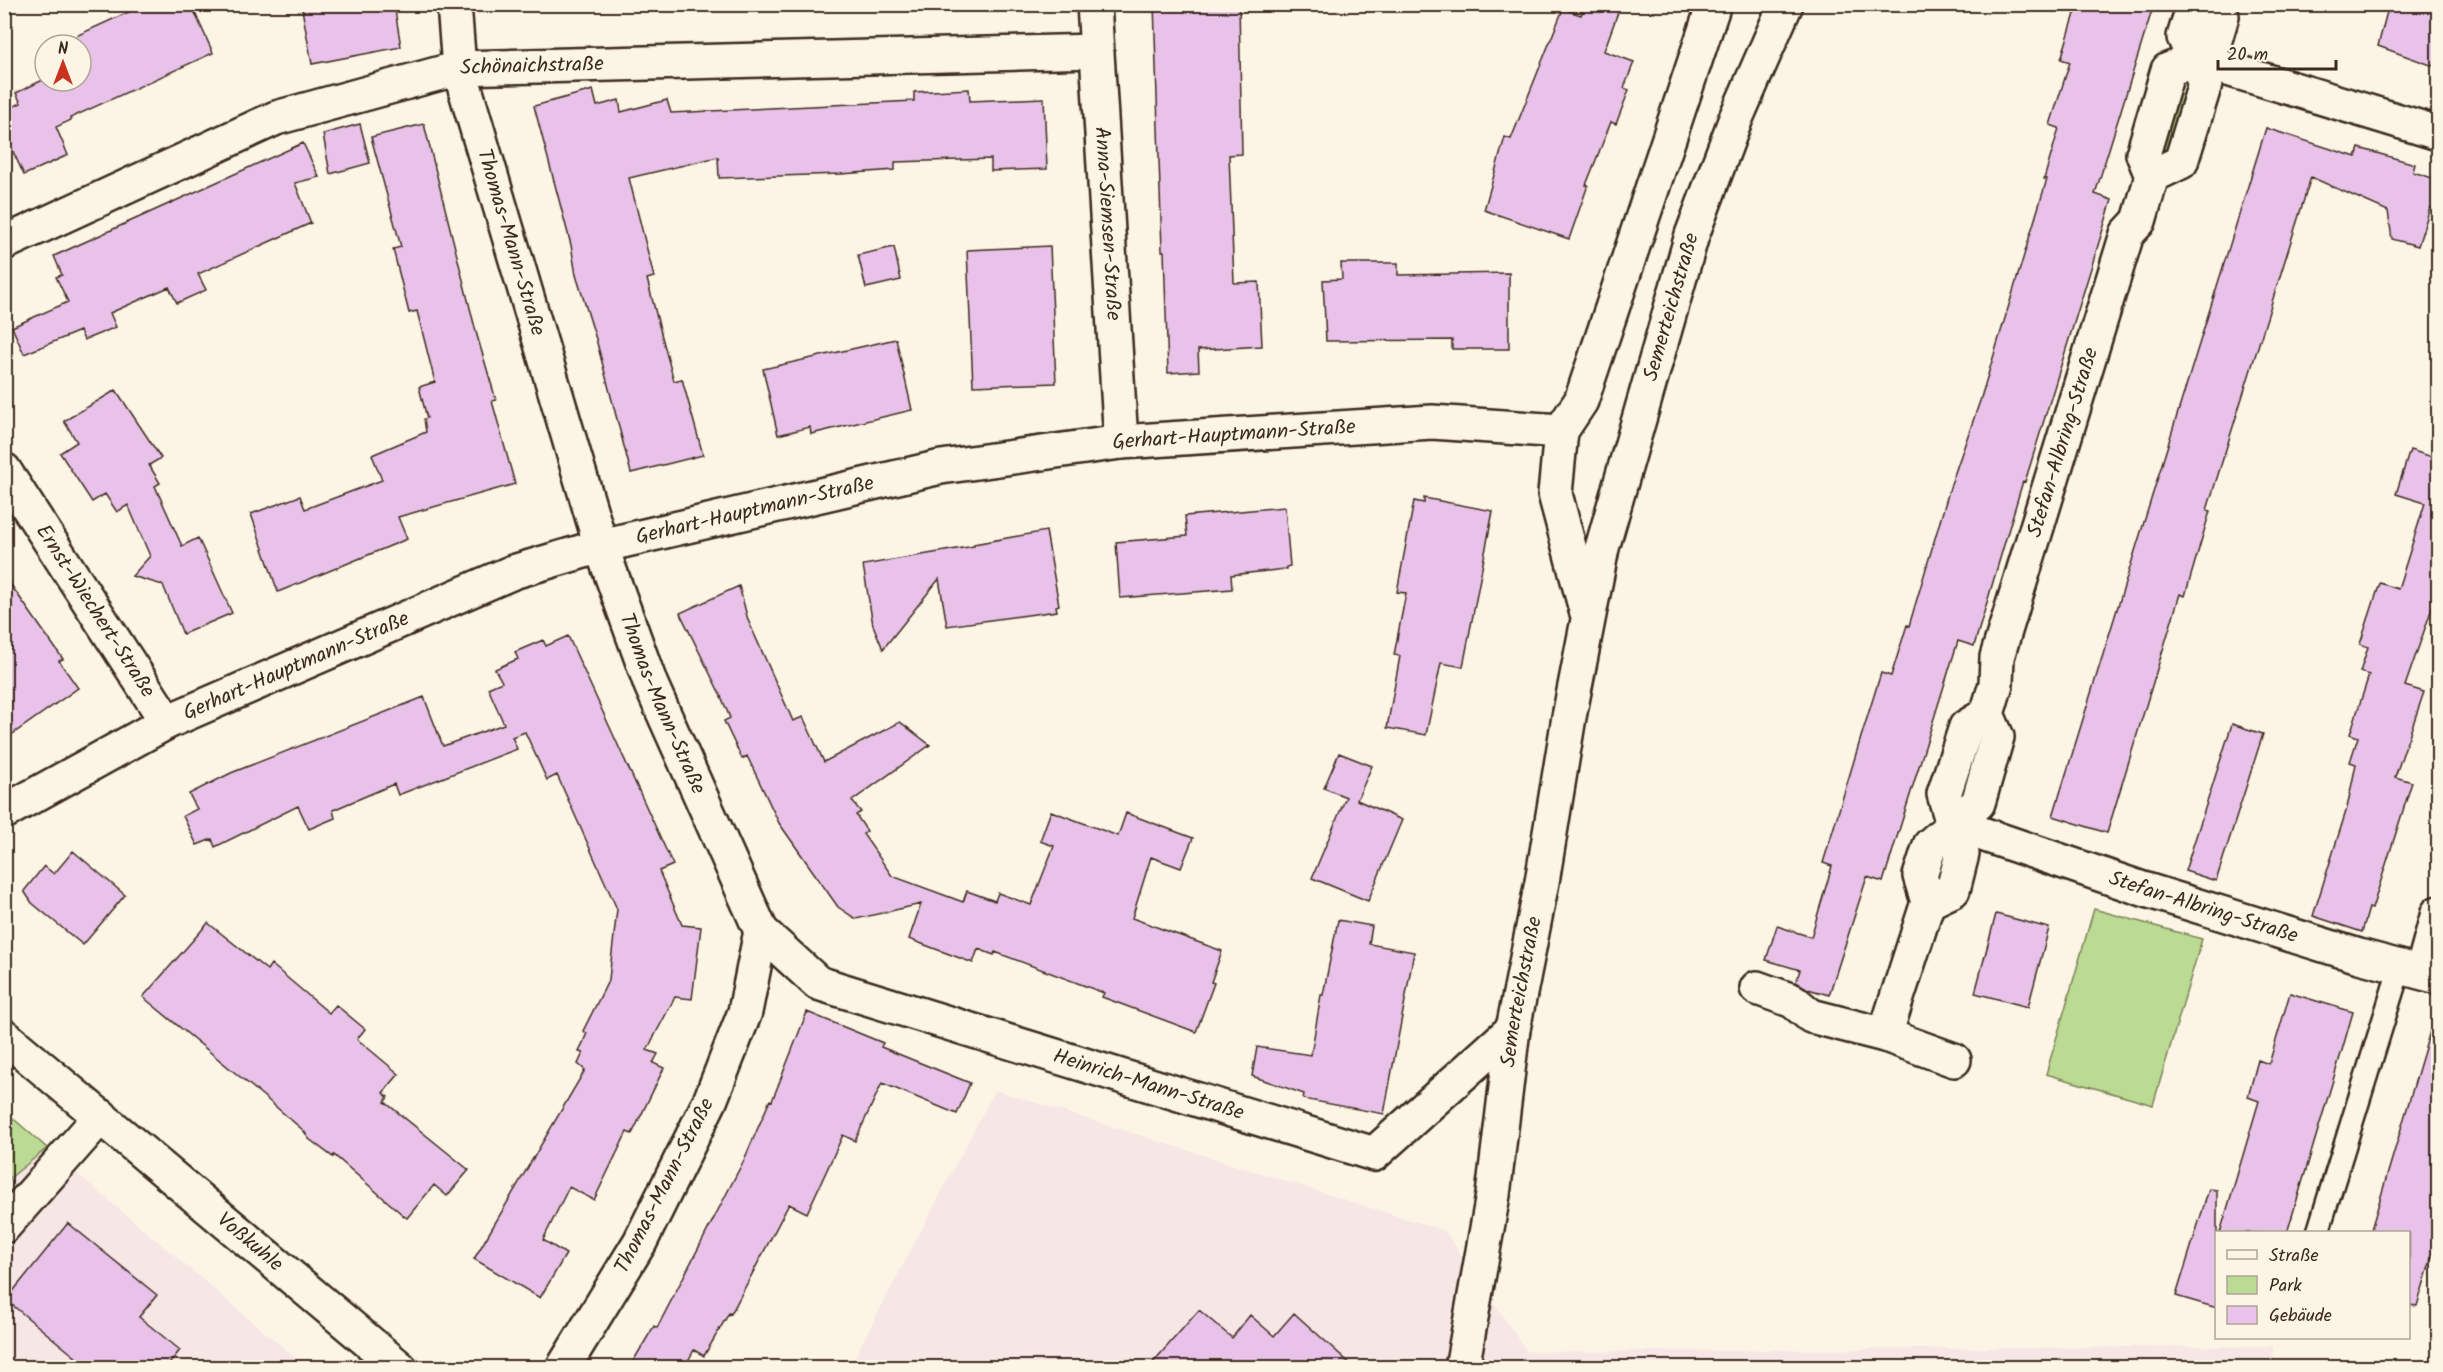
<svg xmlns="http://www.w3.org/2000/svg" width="2443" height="1372" viewBox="0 0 2443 1372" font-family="Kalam,sans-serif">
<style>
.built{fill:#f6e6e6}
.green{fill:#bbda93;stroke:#7b8258;stroke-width:1.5}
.building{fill:#e9c2ea;stroke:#3b2a1e;stroke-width:1.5}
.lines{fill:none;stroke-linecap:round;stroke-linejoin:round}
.lane-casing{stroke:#3b2a1e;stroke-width:26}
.street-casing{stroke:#3b2a1e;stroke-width:38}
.secondary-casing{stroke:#3b2a1e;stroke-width:38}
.lane{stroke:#fcf5e5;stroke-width:21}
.street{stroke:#fcf5e5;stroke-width:33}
.secondary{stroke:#fcf5e5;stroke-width:33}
.labels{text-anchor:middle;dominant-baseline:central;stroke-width:6;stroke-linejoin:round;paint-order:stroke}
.street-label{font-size:21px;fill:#3b2a1e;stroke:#fcf5e5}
</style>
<rect width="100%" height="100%" fill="#fcf5e5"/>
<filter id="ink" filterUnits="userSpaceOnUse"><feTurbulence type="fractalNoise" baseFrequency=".0167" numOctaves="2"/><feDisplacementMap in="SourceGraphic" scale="12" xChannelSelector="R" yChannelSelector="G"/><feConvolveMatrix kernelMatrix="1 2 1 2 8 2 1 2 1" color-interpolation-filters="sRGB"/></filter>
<g filter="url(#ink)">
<path class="built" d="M995 1090 1445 1231 1527 1352 2273 1346 2274 1367 849 1368Z
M4 1112 47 1148 306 1367H5Z"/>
<path class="green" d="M2177 91 2183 96 2167 154 2160 157 2156 152Z
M2094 909 2202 939 2153 1105 2046 1074Z
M8 1114 47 1148 5 1182 4 1117Z"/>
<path class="building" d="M146 4H191L213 53 70 118 71 120 56 127 68 155 24 175 4 132V111L21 103 16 93 45 79V81H81V45H67L65 41Z
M301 4H394L401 47 312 64Z
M1154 4H1239L1242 154 1229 155 1234 283 1259 282 1262 346 1198 350 1199 371 1168 373 1164 251H1162Z
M1585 4H1621L1604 51 1634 62 1624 88 1629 90 1616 124 1611 122 1586 185H1588L1569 239 1484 210 1505 137 1511 139 1563 9 1581 15Z
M2078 4H2154L2095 194 2112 200 2025 482 2023 481 1974 646 1958 641 1883 882 1867 877 1829 995 1808 989 1796 982 1800 970 1766 960 1777 926 1811 937 1832 866 1823 863 1862 734 1881 673 1891 676 1907 625 1909 626 1951 484 1980 401 2047 179H2044L2059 128 2050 125 2070 62 2061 59Z
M2389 4H2439V68L2378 46Z
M969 89 970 101 1044 98 1047 169 991 171V159L895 162V170L841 174 719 178 718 157 629 178 654 277 647 279 662 337 674 381 682 379 703 455 631 473 596 339 576 275 571 245 534 106 593 90 597 106 619 100 621 112 667 100 671 113 914 101V92Z
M360 124 370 163 330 174 323 134Z
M424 124 476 332 496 400 492 401 515 484 398 517 407 539 278 592 251 514 300 496 305 509 382 480 372 455 426 432 424 419 427 418 419 387 435 382 417 311 409 313 393 249 401 247 371 137Z
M2266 128 2356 157 2359 148 2415 164 2413 172 2439 180V211L2430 208 2418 246 2392 239 2388 211 2311 177 2207 510 2210 511 2185 596 2180 594 2107 833 2053 816Z
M303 143 319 177 295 183 311 223 198 274 206 290 177 303 169 287 110 313 116 327 84 340 80 331 24 354 12 327 68 302 56 277 62 275 54 256Z
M1050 246 1056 383 973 386 967 250Z
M894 247 901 280 866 288 858 255Z
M1341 263H1398V275L1509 273V349H1452V340L1326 341 1323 280 1342 279Z
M896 339 912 410 811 434 810 427 778 435 763 369Z
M116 390 161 458 149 465 160 483 155 486 182 546 198 538 232 613 183 634 163 585 132 576 150 556 128 505 117 512 105 494 92 502 60 453 77 442 64 421Z
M2410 450 2439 459V588L2405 686 2424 692 2395 777 2412 782 2372 909 2369 908 2362 932 2313 916 2347 808 2356 764 2350 762 2358 737 2350 734 2369 675 2360 672 2368 647 2360 644 2380 583 2398 589 2425 503 2396 494Z
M1424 498 1493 511 1463 667 1441 663 1426 735 1387 728 1400 656 1394 655 1406 593 1397 592 1414 501 1424 503Z
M1285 507 1290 566 1286 567V569L1231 575 1232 589 1120 598 1116 542 1187 536 1185 516Z
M1046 531 1059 605 1056 606 1057 611 947 626 939 579 883 649 873 625 863 565 974 546V544Z
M4 575 63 659 59 661 78 688 4 740Z
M739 586 748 620 793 721 803 717 824 762 900 722 930 745 852 801 861 812 856 815 867 831 863 834 892 876 963 902 967 891 995 901 998 893 1031 905 1054 846 1040 841 1051 811 1118 836 1126 813 1193 838 1181 868 1151 857 1132 918 1222 951 1211 982 1214 983 1196 1032 1102 997 1104 993 995 952 994 955 978 949 973 963 909 939 921 904 856 919 838 907 779 823 747 756 742 759 724 721 730 718 720 694 680 613Z
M568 636 673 865 659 871 682 925 701 927 692 999 675 997 647 1050 658 1054 653 1063 664 1068 632 1134 627 1132 594 1200 569 1187 543 1240 566 1254 540 1298 474 1259 585 1070 578 1064 583 1053 579 1052 587 1033 583 1031 609 979 617 909 557 775 547 780 525 732 512 737 517 749 398 795 394 784 333 810 335 818 309 829 298 806 215 847 212 839 197 845 183 816 197 809 189 794 231 773 424 697 443 746 504 724 488 688 502 682 495 669 518 659 515 652 543 640 546 646Z
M2232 724 2263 734 2216 881 2185 871Z
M1339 753 1372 766 1357 800 1402 820 1368 901 1312 878 1346 797 1324 788Z
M73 851 125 895 83 945 32 903 24 891 44 866 54 874Z
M1996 914 2049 928 2028 1007 1975 993Z
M1338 920 1372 926 1369 944 1414 952 1384 1114 1303 1099 1304 1094 1252 1076 1257 1047 1311 1055 1321 995H1323Z
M208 923 267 970 271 964 329 1013 336 1005 365 1029 357 1039 399 1074 383 1093 388 1097 385 1102 469 1170 447 1196 434 1185 407 1218 404 1216 334 1155 333 1157 309 1139 304 1131 262 1095 143 997Z
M2290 993 2353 1012 2343 1047 2287 1233H2220L2259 1101 2248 1097 2258 1060 2269 1064Z
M807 1012 883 1043 881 1047 970 1083 957 1114 882 1083 855 1141 843 1135 807 1213 789 1204 731 1314 729 1313 704 1356 694 1350 684 1368H629L654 1326 657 1328 744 1160 770 1100 772 1101Z
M2430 1031 2439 1032V1233L2417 1306 2409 1305V1233H2370Z
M2209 1189 2217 1190V1308L2176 1296Z
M68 1223 157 1295 139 1317 180 1350 166 1368H89L6 1300Z
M1199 1310 1232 1338 1250 1315 1274 1336 1294 1313 1355 1368H1148Z"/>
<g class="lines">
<g class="lane-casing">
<path id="lane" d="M2318 1232 2400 967"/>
</g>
<g class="street-casing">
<g id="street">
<path id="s1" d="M454 4 459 68 601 546 651 685 761 931 745 1012 710 1101 640 1242 563 1368"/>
<path id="s2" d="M1094 4 1121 442"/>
<path d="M2194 4 2184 37 2195 59"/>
<path d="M2152 176 2143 154 2168 70 2195 59 2438 133"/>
<path id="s3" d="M4 243 276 118 459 68 1096 51"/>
<path id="s4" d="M4 470 167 722"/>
<path d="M1586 610 1555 494 1561 431 1581 401 1714 4"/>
<path id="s5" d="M4 812 167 722 513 572 601 546 941 467 1121 442 1432 422 1561 431"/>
<path id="s6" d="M1953 824 2143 889 2359 956 2438 977"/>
<path d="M1928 902 1953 890 1962 854 1944 794 1966 727 1987 714"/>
<path id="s7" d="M761 931 818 983 1374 1154 1513 1029"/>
<path d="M2422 972 2438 913"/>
<path d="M1757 988 1793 1001 1811 1016 1885 1035 1954 1060"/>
<path id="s8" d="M1885 1035 1928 902 1920 876 1930 845 1978 803 1997 737 1987 714 1996 684 1997 657 2127 234 2139 221 2152 176 2181 162 2205 84 2195 59 2214 43 2222 16 2217 4"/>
<path d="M4 1226 101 1116"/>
<path id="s9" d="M1462 1368 1493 1195 1513 1029 1542 882 1569 717 1602 548 1692 235 1736 118 1786 4"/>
</g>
</g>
<g class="secondary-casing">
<g id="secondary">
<path id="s10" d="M4 1036 400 1368"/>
</g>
</g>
<use href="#lane" class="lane"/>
<use href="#street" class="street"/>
<use href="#secondary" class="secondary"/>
</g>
</g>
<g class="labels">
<g class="street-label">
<text stroke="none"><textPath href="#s3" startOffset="562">Schönaichstraße</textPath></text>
<text stroke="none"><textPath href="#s2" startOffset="220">Anna-Siemsen-Straße</textPath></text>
<text stroke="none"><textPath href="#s1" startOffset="246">Thomas-Mann-Straße</textPath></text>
<text stroke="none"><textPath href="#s9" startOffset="1083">Semerteichstraße</textPath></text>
<text stroke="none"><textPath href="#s5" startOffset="1299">Gerhart-Hauptmann-Straße</textPath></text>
<text stroke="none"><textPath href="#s8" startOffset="640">Stefan-Albring-Straße</textPath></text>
<text stroke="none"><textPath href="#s5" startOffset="813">Gerhart-Hauptmann-Straße</textPath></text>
<text stroke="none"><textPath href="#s4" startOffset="168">Ernst-Wiechert-Straße</textPath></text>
<text stroke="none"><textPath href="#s5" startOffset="327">Gerhart-Hauptmann-Straße</textPath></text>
<text stroke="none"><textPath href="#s1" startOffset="732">Thomas-Mann-Straße</textPath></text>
<text stroke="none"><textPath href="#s6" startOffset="264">Stefan-Albring-Straße</textPath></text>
<text stroke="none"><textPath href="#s9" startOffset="381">Semerteichstraße</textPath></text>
<text stroke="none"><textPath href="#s7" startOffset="423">Heinrich-Mann-Straße</textPath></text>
<text transform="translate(665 1186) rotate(-63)">Thomas-Mann-Straße</text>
<text stroke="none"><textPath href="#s10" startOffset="321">Voßkuhle</textPath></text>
</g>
</g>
<rect width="2443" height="1372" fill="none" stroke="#fcf5e5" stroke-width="24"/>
<rect x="12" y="12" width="2419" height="1348" fill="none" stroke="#3b2a1e" stroke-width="2" filter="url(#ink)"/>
<rect x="2215" y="1231" width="195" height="108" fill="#fcf5e5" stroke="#afa495" stroke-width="1.5"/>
<rect x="2227" y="1250" width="30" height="9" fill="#fcf5e5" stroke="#afa495" stroke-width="1.5"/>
<text x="2269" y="1261" font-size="18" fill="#3b2a1e">Straße</text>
<rect x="2227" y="1276" width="30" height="18" fill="#bbda93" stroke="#afa495" stroke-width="1.5"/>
<text x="2269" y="1291" font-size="18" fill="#3b2a1e">Park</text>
<rect x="2227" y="1306" width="30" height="18" fill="#e9c2ea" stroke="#afa495" stroke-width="1.5"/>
<text x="2269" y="1321" font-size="18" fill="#3b2a1e">Gebäude</text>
<g transform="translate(63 63)"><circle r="28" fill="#fcf5e5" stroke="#afa495" stroke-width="1.5"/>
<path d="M0-4.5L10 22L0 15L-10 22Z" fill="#c8321e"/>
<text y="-9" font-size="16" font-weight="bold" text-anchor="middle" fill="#3b2a1e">N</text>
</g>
<path d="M2218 60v9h118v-9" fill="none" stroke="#3b2a1e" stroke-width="3"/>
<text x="2227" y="60" font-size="18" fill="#3b2a1e" stroke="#fcf5e5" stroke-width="4.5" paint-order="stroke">20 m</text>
</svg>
